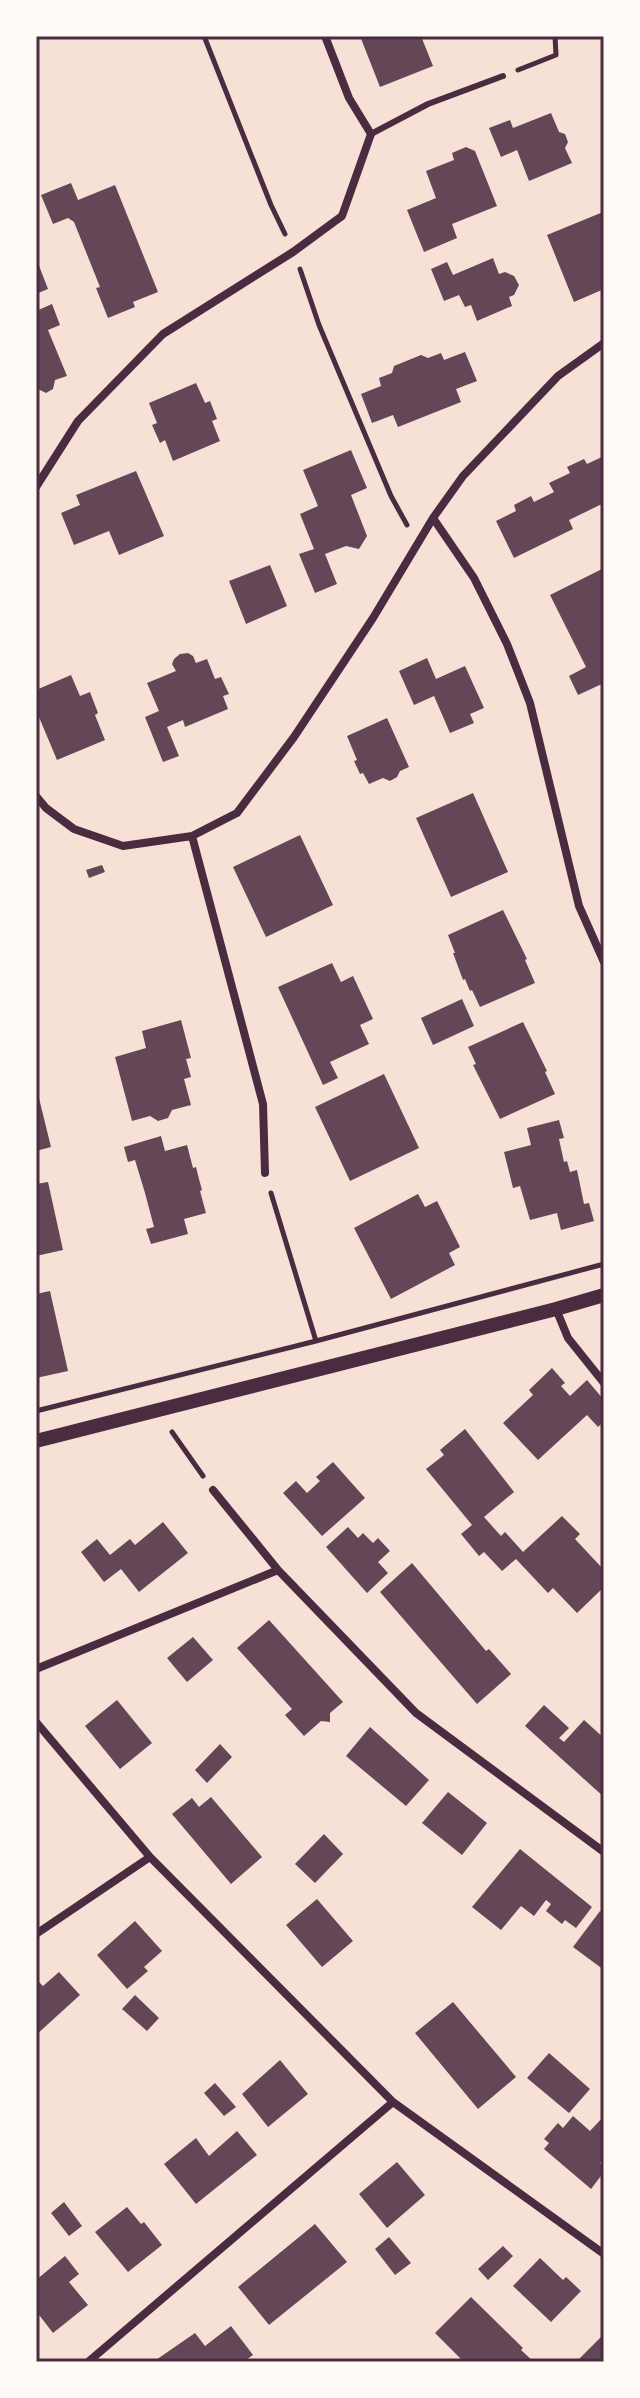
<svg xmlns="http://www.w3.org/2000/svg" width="640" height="2398" viewBox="0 0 640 2398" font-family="'PT Sans Narrow',sans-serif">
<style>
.building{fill:#644757}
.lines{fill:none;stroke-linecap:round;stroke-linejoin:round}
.path{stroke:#4a2c40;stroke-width:5}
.service{stroke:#4a2c40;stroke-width:6}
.minor{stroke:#4a2c40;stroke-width:8}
.tertiary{stroke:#4a2c40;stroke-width:14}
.neatline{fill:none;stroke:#4a2c40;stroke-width:3}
</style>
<rect width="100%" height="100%" fill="#f7e1d7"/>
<path class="building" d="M360 36H421L433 66 380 87Z
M551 113 559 132 565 134 568 142 565 148 572 163 529 181 517 150 501 157 489 128 510 120 513 128Z
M466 147 475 151 497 206 452 224 457 238 424 252 407 210 436 198 426 171 454 160 452 153Z
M71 183 78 200 115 185 158 292 133 302 135 307 108 318 96 288 100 287 74 222 68 218 53 224 41 195Z
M603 212 604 289 574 302 547 235Z
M36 258 48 289 36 294Z
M493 258 499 274 505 272 514 276 519 285 514 295 509 297 512 306 477 321 471 305 465 307 459 295 444 301 431 269 447 262 453 275Z
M52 304 60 325 48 330 67 376 55 380 53 389 46 393 36 388V311Z
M465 352 477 381 456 389 461 402 398 427 393 415 372 423 361 394 381 386 379 378 392 373 394 366 421 355 428 358 441 353 444 360Z
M196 383 205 403 210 401 217 419 212 421 220 441 173 461 165 440 160 443 152 425 157 423 149 403Z
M351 450 367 488 351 495 367 536 359 549 346 546 325 554 337 584 315 593 299 554 314 549 300 514 318 506 303 470Z
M604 456V503L569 520 573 529 514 558 496 521 516 511 514 505 531 496 534 502 554 492 549 483 570 473 567 467 584 459 587 464Z
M136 471 164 536 119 555 109 531 74 545 61 513 80 505 76 495Z
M270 565 287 606 246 624 229 581Z
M604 568V683L578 695 569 676 586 667 550 595Z
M188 653 193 656 196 663 207 659 215 679 221 677 229 694 223 696 228 709 185 727 183 720 167 727 179 756 163 762 145 717 159 711 147 683 176 671 172 664 174 659 180 654Z
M427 658 436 679 465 666 484 708 470 714 474 723 450 733 434 696 414 705 399 671Z
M71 675 80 696 90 692 98 713 95 715 105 740 57 760 36 710V690Z
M387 718 409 767 400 771 397 777 390 781 383 778 369 784 363 773 360 774 354 761 357 760 347 736Z
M473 793 508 872 451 897 416 818Z
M300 835 333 905 266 937 233 867Z
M102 865 105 872 89 878 86 870Z
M503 910 527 959 525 960 535 983 480 1007 472 990 470 991 465 979 463 980 453 953H455L448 935Z
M332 963 341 982 353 976 373 1019 360 1025 369 1044 330 1062 338 1078 323 1085 278 987Z
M462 999 474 1026 433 1045 421 1018Z
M181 1020 191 1058 186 1059 191 1077 184 1079 191 1105 172 1110 168 1118 158 1121 150 1116 132 1121 115 1057 146 1048 142 1031Z
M523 1022 547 1071 545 1072 555 1094 500 1119 473 1065 476 1064 468 1047Z
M384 1074 419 1148 350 1181 315 1107Z
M36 1086 51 1147 36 1151Z
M559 1120 564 1138 559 1139 564 1162 567 1161 570 1172 577 1170 584 1204 589 1203 594 1221 561 1230 557 1213 530 1220 520 1186 513 1188 504 1152 531 1145 527 1128Z
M161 1136 165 1151 187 1145 193 1168 196 1167 199 1179 202 1190 200 1191 206 1213 184 1219 188 1234 151 1244 146 1229 154 1227 145 1193 135 1160 128 1162 124 1147Z
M48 1182 63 1250 36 1256V1184Z
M418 1194 425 1207 437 1201 460 1247 449 1253 455 1265 391 1299 354 1228Z
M50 1291 68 1371 36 1378V1294Z
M552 1368 565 1383 561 1386 570 1396 587 1380 604 1400V1421L598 1427 587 1415 538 1460 503 1423 533 1395 529 1390Z
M465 1429 514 1492 484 1517 501 1536 505 1532 523 1552 562 1516 580 1534 575 1539 604 1570V1587L577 1613 553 1588 548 1593 516 1559 502 1571 484 1552 479 1556 461 1534 472 1525 426 1469 444 1455 440 1450Z
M333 1462 365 1498 322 1536 283 1493 296 1481 307 1493 320 1481 316 1477Z
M163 1522 188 1553 139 1592 121 1569 104 1582 81 1552 97 1539 110 1555 130 1539 135 1545Z
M348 1527 358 1538 363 1533 373 1543 378 1538 390 1551 378 1562 388 1573 367 1593 326 1547Z
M412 1563 486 1651 489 1649 511 1674 477 1704 380 1592Z
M269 1620 343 1702 330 1713V1722L321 1721 304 1736 285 1715 292 1709 237 1648Z
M193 1637 213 1660 187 1682 167 1658Z
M117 1700 152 1743 120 1769 85 1726Z
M544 1705 569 1728 559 1738 564 1742 584 1720 604 1738V1797L525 1726Z
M370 1727 429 1780 406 1806 346 1756Z
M220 1744 232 1757 207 1783 195 1770Z
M448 1792 487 1823 462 1855 422 1823Z
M211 1797 262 1857 231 1884 172 1814 192 1798 199 1807Z
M324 1834 343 1854 315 1883 295 1864Z
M520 1849 592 1907 576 1928 565 1920 562 1924 546 1911 551 1904 546 1900 534 1916 521 1906 501 1930 472 1907Z
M317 1899 353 1941 322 1967 286 1925Z
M600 1911 604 1914V1970L573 1947Z
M135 1921 162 1951 144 1967 148 1971 127 1989 97 1955Z
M59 1972 80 1995 36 2035V1979L43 1986Z
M135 1995 159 2018 147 2031 122 2009Z
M453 2002 516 2077 478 2109 415 2033Z
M549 2053 590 2089 569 2113 527 2078Z
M280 2060 308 2094 268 2127 242 2094Z
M215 2083 236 2107 224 2116 204 2093Z
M573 2116 590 2131 604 2116V2158L600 2163 604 2166V2172L591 2189 544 2149 549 2143 544 2139 558 2123 563 2128Z
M237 2131 257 2155 196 2204 164 2164 196 2138 209 2156Z
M397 2162 425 2195 387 2228 359 2194Z
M64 2202 82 2226 69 2236 51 2213Z
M127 2207 141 2224 144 2222 162 2245 128 2272 95 2232Z
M315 2224 347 2262 269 2325 238 2287Z
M389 2237 411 2263 395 2275 375 2249Z
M503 2246 513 2256 488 2280 478 2269Z
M65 2256 79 2274 69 2282 88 2305 53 2333 36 2311V2280Z
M540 2258 563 2280 566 2277 581 2291 551 2322 513 2286Z
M471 2297 523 2348 521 2350 534 2362H464L435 2333Z
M231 2326 253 2355 243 2362H153L195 2333 205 2346Z
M604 2334V2362H580L578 2360Z"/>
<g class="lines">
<path class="path" d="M204 36 271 205 285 234
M518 70 556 55 555 36
M300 269 319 325 391 496 407 525
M271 1193 316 1341
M36 1411 316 1341 604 1264
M172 1432 203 1476"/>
<path class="service" d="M371 134 428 104 503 76"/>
<path class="minor" d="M36 487 78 421 163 334 293 252 342 216 371 134 349 98 325 36
M433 518 474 578 507 644 530 703 579 906 604 962
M36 796 46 808 74 829 123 846 192 836 237 813 294 737 373 618 433 518 463 476 558 376 604 343
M192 836 263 1104 265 1173
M556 1309 568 1338 604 1383
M213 1490 278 1570 416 1713 604 1852
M36 1669 278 1570
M36 1722 150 1857 393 2102 604 2254
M36 1934 150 1857
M88 2362 393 2102"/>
<path class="tertiary" d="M36 1441 556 1309 604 1295"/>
</g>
<rect width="640" height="2398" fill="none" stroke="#fffaf5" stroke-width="76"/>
<rect x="38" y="38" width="564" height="2322" class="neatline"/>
</svg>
